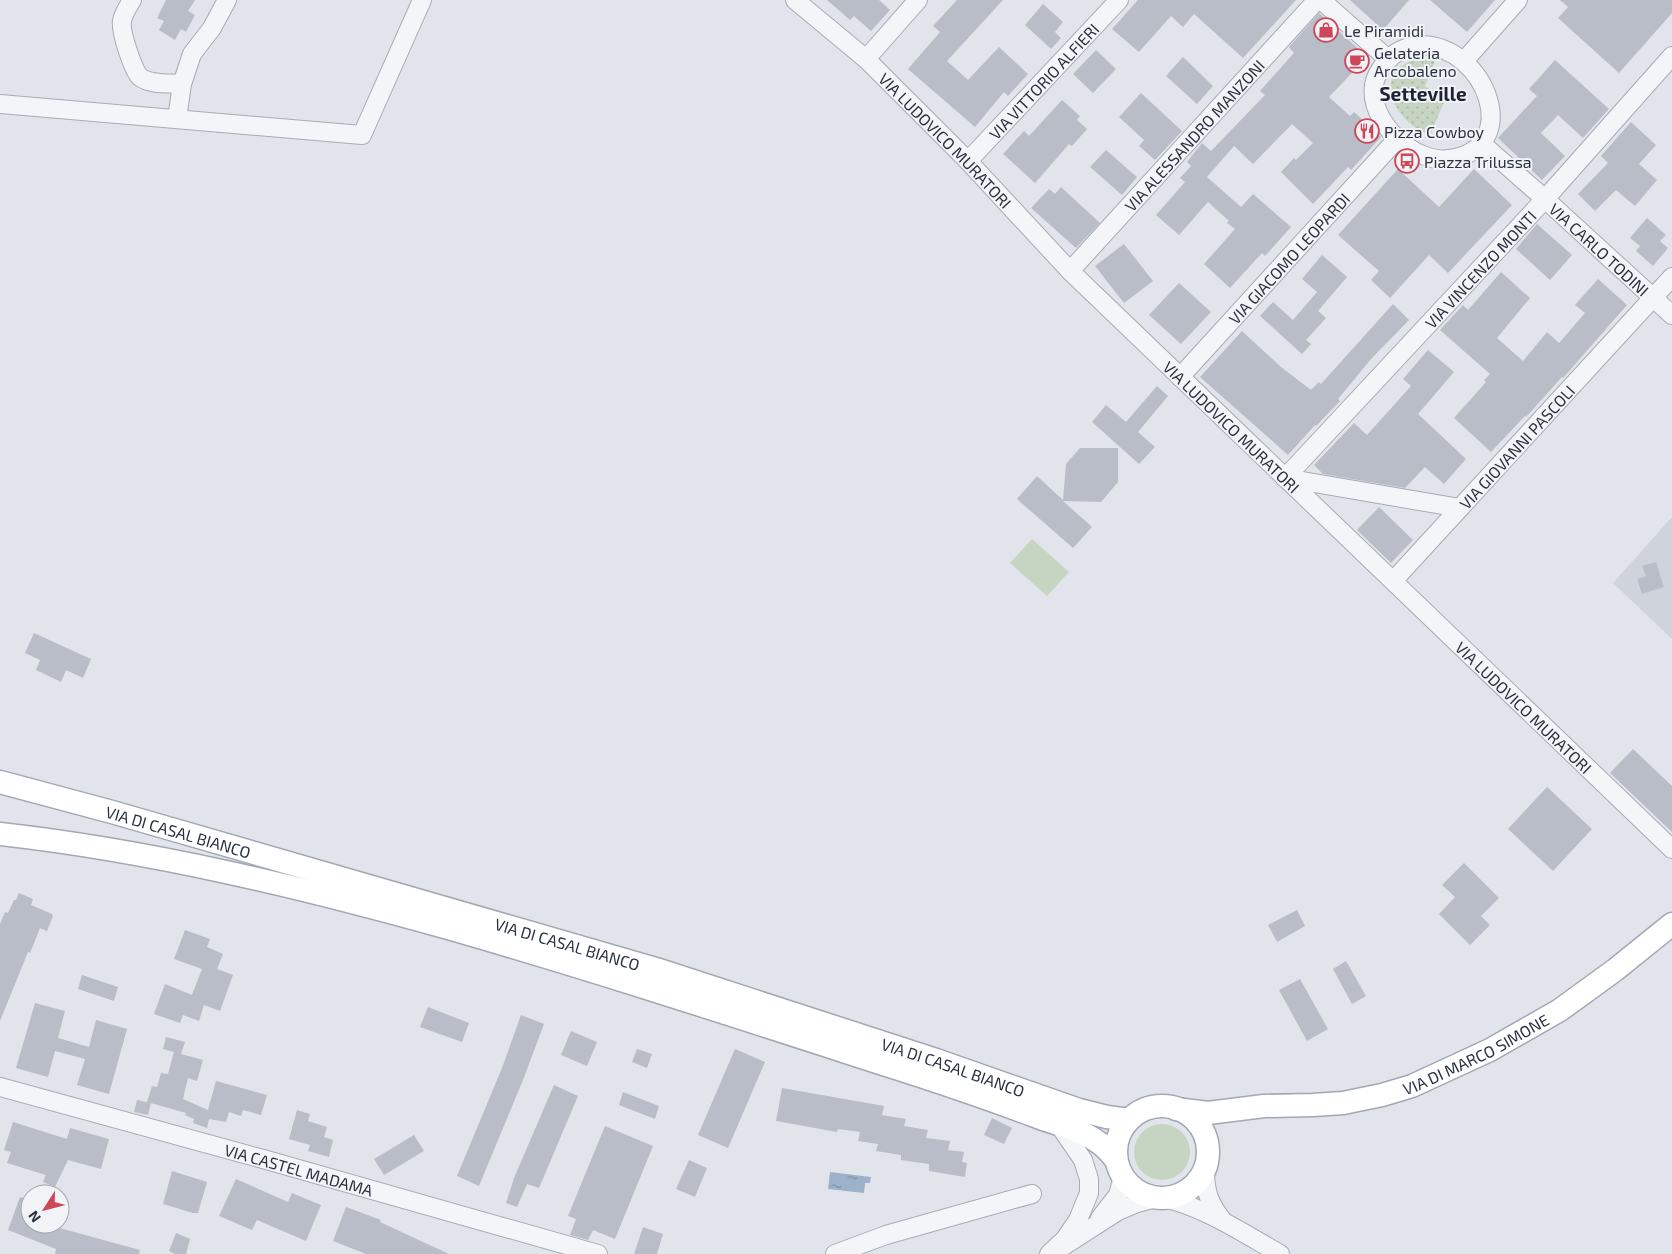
<svg xmlns="http://www.w3.org/2000/svg" width="1672" height="1254" viewBox="0 0 1672 1254" font-family="'Exo 2',sans-serif">
<style>
.built{fill:#cfd3dc}
.green{fill:#c6d4c2}
.park{fill:url(#park-dots)}
.water{fill:url(#water-ripples)}
.building{fill:#b8bdc7}
.lines{fill:none;stroke-linecap:round;stroke-linejoin:round}
.minor-casing{stroke:#a6abb4;stroke-width:20}
.major-casing{stroke:#a0a8b5;stroke-width:25}
.minor{stroke:#f4f5f8;stroke-width:18}
.major{stroke:#fff;stroke-width:22}
.labels{text-anchor:middle;dominant-baseline:central;stroke-width:4;stroke-linejoin:round;paint-order:stroke}
.poi-label{font-size:16px;fill:#293241;stroke:#f1f3f7;text-anchor:start}
.street-label{font-size:16px;fill:#293241;stroke:#f1f3f7}
.quarter-label{font-size:19px;font-weight:bold;fill:#1c2332;stroke:#f1f3f7}
</style>
<defs>
<pattern id="park-dots" width="8" height="8" patternUnits="userSpaceOnUse" patternTransform="scale(1.25)"><rect width="8" height="8" fill="#c6d4c2"/><path d="M2 2h.1M6 6h.1" fill="none" stroke="#aab6a8" stroke-width="1.8" stroke-linecap="round"/></pattern>
<pattern id="water-ripples" width="26" height="14" patternUnits="userSpaceOnUse" patternTransform="scale(1.25)"><rect width="26" height="14" fill="#9cb1ca"/><path d="M2 4q2-2 4 0t4 0M15 11q2-2 4 0t4 0" fill="none" stroke="#7f91a6"/></pattern>
</defs>
<rect width="100%" height="100%" fill="#e1e4ea"/>
<path class="built" d="M1672 517V639L1613 583Z"/>
<path class="green" d="M1032 539 1069 572 1047 596 1010 563Z
M1134 1152a28 28 0 1 1 56 0a28 28 0 1 1-56 0Z"/>
<path class="park" d="M1420 58 1435 61 1425 86 1444 102 1430 135C1393 122 1369 70 1420 58Z"/>
<path class="water" d="M830 1172 871 1177 870 1183H865L864 1193 828 1189Z"/>
<path class="building" d="M166 0H195L188 11 195 15 186 32 181 29 175 40 159 30 164 21 157 18Z
M827 0H879L890 10 871 31 854 16 850 20Z
M957 0H1003L947 61 968 80 999 47 1028 74 1008 96 1004 92 975 127 908 69 940 32 933 26Z
M1138 0H1296L1243 58 1194 14 1183 27 1171 16 1139 52 1112 29Z
M1350 0H1409L1383 30Z
M1430 0H1495L1467 32Z
M1560 0H1672V13L1619 73 1558 18 1568 7Z
M1043 4 1063 22 1055 32 1061 38 1051 49 1025 25Z
M1319 13 1367 57 1329 97 1350 116 1354 112 1381 137 1351 170 1348 167 1313 204 1281 172 1294 158 1296 160 1313 143 1292 124 1253 164 1234 146 1207 177 1241 207 1253 194 1291 227 1265 256 1262 253 1230 288 1204 264 1235 229 1227 223 1229 221 1208 202 1179 235 1156 215 1185 182 1180 178 1191 166 1187 162 1202 143 1211 151 1265 95 1260 91 1294 53 1289 47Z
M1096 50 1116 69 1093 93 1073 74Z
M1183 57 1213 86 1197 104 1166 76Z
M1555 60 1609 109 1583 138 1558 115 1541 133 1565 156 1542 180 1498 138 1537 96 1529 89Z
M1141 93 1182 131 1155 160 1139 146 1144 140 1119 117Z
M1062 100 1080 116 1077 120 1087 129 1072 146 1069 144 1035 183 1003 154 1024 131 1029 136Z
M1631 122 1656 145 1639 164 1657 180 1635 206 1616 190 1595 211 1578 194 1608 163 1601 156Z
M1106 150 1137 177 1122 195 1090 167Z
M1398 169 1439 207 1474 169 1512 205 1448 273 1429 255 1390 298 1371 280 1379 271 1338 235Z
M1061 187 1100 223 1076 248 1031 208 1049 189 1055 194Z
M1647 218 1666 235 1660 241 1668 248 1653 266 1636 251 1640 246 1630 238Z
M1537 224 1572 255 1550 280 1516 249Z
M1124 244 1153 281 1124 303 1095 266Z
M1322 255 1347 277 1318 311 1326 318 1306 340 1311 344 1302 354 1260 316 1273 302 1293 320 1317 292 1302 279Z
M1501 272 1530 298 1497 338 1523 361 1547 332 1559 343 1585 313 1575 305 1598 279 1627 305 1563 378 1562 377 1526 417 1525 416 1491 452 1454 418 1486 382 1484 380 1490 374 1440 330 1463 305 1468 310Z
M1179 283 1211 312 1181 344 1149 315Z
M1393 304 1409 320 1371 359 1338 399 1340 401 1316 426 1315 425 1288 455 1200 377 1242 331 1281 367 1311 390 1319 382 1321 384Z
M1428 350 1454 372 1418 414 1466 459 1444 484 1425 467 1405 488 1323 474 1314 465 1354 423 1367 435 1411 386 1403 379Z
M1157 386 1168 396 1138 432 1155 447 1139 464 1092 422 1106 405 1126 422Z
M1080 448H1118V482L1101 502 1063 501 1092 527 1073 548 1017 499 1037 476 1063 500 1066 464Z
M1379 507 1413 540 1391 563 1357 530Z
M1656 562 1664 587 1642 594 1637 579 1646 576 1642 566Z
M34 633 91 659 83 678 66 670 61 682 36 670 40 660 25 653Z
M1633 749 1672 786V832L1610 773Z
M1547 787 1592 829 1553 871 1508 829Z
M1464 863 1499 898 1481 916 1490 925 1470 945 1439 914 1455 897 1442 885Z
M19 893 33 899 31 905 52 914 53 916 47 931 40 928 30 953 28 952 0 1021V924L5 912 8 913 14 900H16Z
M1297 910 1305 926 1277 942 1268 925Z
M185 930 210 939 207 947 223 954 217 969 233 975 220 1011 204 1005 199 1021 183 1015 180 1023 154 1014 165 984 192 995 202 969 174 959Z
M1346 961 1366 996 1352 1004 1333 969Z
M82 975 118 987 114 1001 78 989Z
M1300 979 1328 1029 1307 1041 1279 990Z
M35 1003 65 1011 58 1038 89 1047 96 1020 127 1029 109 1094 77 1085 85 1059 55 1051 48 1077 16 1068Z
M428 1007 469 1023 462 1042 420 1027Z
M521 1015 544 1024 523 1080 479 1186 457 1176 502 1068Z
M571 1031 597 1042 587 1066 561 1055Z
M166 1037 185 1042 181 1054 203 1060 197 1081 188 1078 183 1099 208 1110 216 1081 267 1095 261 1115 243 1110 241 1116 229 1112 226 1122 209 1119 207 1128 193 1123 194 1119 185 1115 186 1113 147 1102 152 1086 157 1087 161 1073 168 1074 174 1052 163 1049Z
M637 1049 652 1054 647 1068 632 1062Z
M735 1049 765 1062 728 1148 698 1135Z
M554 1085 578 1096 539 1188 527 1184 517 1207 506 1203 514 1178Z
M782 1088 884 1106 882 1115 906 1119 904 1126 928 1130 926 1138 950 1141 948 1150 964 1152 962 1162 967 1163 965 1177 929 1171V1164L901 1160V1155L876 1151 878 1144 858 1141 860 1132 838 1129 837 1132 776 1121Z
M623 1092 659 1106 655 1119 619 1105Z
M137 1100 151 1103 148 1115 134 1112Z
M297 1110 310 1114 308 1121 327 1127 324 1137 333 1140 329 1157 308 1151 310 1145 289 1139Z
M992 1118 1012 1128 1004 1144 984 1135Z
M13 1122 67 1139 70 1128 109 1139 101 1169 68 1160 55 1187 43 1182 46 1175 7 1163 11 1152 4 1150Z
M605 1126 653 1146 615 1239 593 1230 588 1240 570 1235 576 1219 568 1216Z
M414 1135 424 1151 384 1175 374 1159Z
M689 1160 707 1168 695 1197 676 1189Z
M172 1171 207 1182 198 1213H193L163 1204Z
M236 1179 288 1202 292 1193 321 1205 306 1241 257 1220 252 1230 219 1216Z
M20 1197 30 1200V1224H45L140 1250 139 1254H55L56 1249 8 1230Z
M346 1207 381 1220 380 1222 449 1254H366L333 1241Z
M643 1227 663 1234 657 1254H634Z
M176 1233 190 1239 186 1254H175L169 1251Z"/>
<g class="lines">
<g class="minor-casing">
<g id="minor">
<path d="M132 0C128 7 123 14 122 21 120 31 133 70 140 77 150 85 170 83 182 84"/>
<path id="s1" d="M795 0 866 59 968 161 1070 271 1672 849"/>
<path d="M1321 0 1388 59"/>
<path d="M1422 45C1487 47 1524 149 1449 159 1414 164 1368 121 1374 85 1375 77 1380 69 1386 62 1395 51 1408 46 1422 45Z"/>
<path d="M866 59 918 0"/>
<path d="M1464 61 1518 0"/>
<path d="M0 104 362 135 422 0"/>
<path d="M177 119 182 84 192 54 212 28 227 0"/>
<path id="s2" d="M1481 143 1545 199 1672 315"/>
<path id="s3" d="M968 161 1119 0"/>
<path id="s4" d="M1070 271 1317 0"/>
<path id="s5" d="M1180 377 1398 138"/>
<path id="s6" d="M1285 478 1545 199 1672 56"/>
<path id="s7" d="M1285 478 1460 508 1672 277"/>
<path d="M1393 581 1460 508"/>
<path id="s8" d="M0 1087 263 1159 598 1254"/>
<path d="M1205 1169C1205 1192 1209 1203 1223 1221"/>
<path d="M1164 1198C1206 1208 1243 1233 1280 1254"/>
<path d="M1100 1218 1118 1195 1123 1177"/>
<path d="M1062 1247 1118 1211 1137 1203 1156 1198"/>
<path d="M835 1254 886 1235 1032 1194"/>
<path d="M1049 1254 1065 1239 1078 1220 1089 1193V1179L1083 1160 1059 1125"/>
</g>
</g>
<g class="major-casing">
<g id="major">
<path id="s9" d="M0 782 112 812 656 969 936 1060 1079 1110 1107 1117 1129 1120"/>
<path d="M0 834C152 851 301 887 448 928 591 969 732 1015 874 1061 928 1078 982 1096 1035 1116 1055 1124 1077 1128 1095 1140 1103 1145 1110 1152 1116 1160"/>
<circle cx="1162" cy="1152" r="46"/>
<path id="s10" d="M1176 1109 1208 1113 1264 1106 1313 1105 1343 1103 1382 1095 1412 1086 1490 1050 1560 1010 1615 970 1672 924"/>
</g>
</g>
<use href="#minor" class="minor"/>
<use href="#major" class="major"/>
</g>
<defs>
<g id="shop-ring" transform="scale(1.25)"><circle r="9.5" fill="#f1f3f7" stroke="#ce4759" stroke-width="1.5"/><path d="M-5-2.5h2.3a2.7 3.5 0 0 1 5.4 0H5L5.5 6h-11ZM-1.5-2.5h3a1.5 2.3 0 0 0-3 0Z" fill="#ce4759"/></g>
<g id="cafe-ring" transform="scale(1.25)"><circle r="9.5" fill="#f1f3f7" stroke="#ce4759" stroke-width="1.5"/><path d="M-5.5-4.5H6V0H3Q3 3.5 0 3.5H-2.5Q-5.5 3.5-5.5 0ZM3-3.2v2h1.7v-2ZM-6 4.5H4V6H-6Z" fill="#ce4759"/></g>
<g id="restaurant-ring" transform="scale(1.25)"><circle r="9.5" fill="#f1f3f7" stroke="#ce4759" stroke-width="1.5"/><path d="M-5-6h1v4h1v-4h1v4h1v-4h1v5L-1.5 .5V6h-2V.5L-5-1ZM5-6V6H3V1.5H1.5Q1.5-4 5-6Z" fill="#ce4759"/></g>
<g id="bus-ring" transform="scale(1.25)"><circle r="9.5" fill="#f1f3f7" stroke="#ce4759" stroke-width="1.5"/><path d="M-5-6H5V4H4V6H2V4H-2V6H-4V4H-5ZM-3.5-4V0h7V-4ZM-3.5 1.2v1.5H-2V1.2ZM2 1.2v1.5H3.5V1.2Z" fill="#ce4759"/></g>
</defs>
<g fill-rule="evenodd">
<use href="#shop-ring" x="1326" y="30"/>
<use href="#cafe-ring" x="1357" y="61"/>
<use href="#restaurant-ring" x="1367" y="131"/>
<use href="#bus-ring" x="1407" y="161"/>
</g>
<g class="labels">
<g class="poi-label">
<text x="1344" y="30">Le Piramidi</text>
<text x="1374" y="52">Gelateria<tspan x="1374" dy="18">Arcobaleno</tspan></text>
<text x="1384" y="131">Pizza Cowboy</text>
<text x="1424" y="161">Piazza Trilussa</text>
</g>
<g class="street-label">
<text stroke="none"><textPath href="#s3" startOffset="110">VIA VITTORIO ALFIERI</textPath></text>
<text stroke="none"><textPath href="#s4" startOffset="184">VIA ALESSANDRO MANZONI</textPath></text>
<text stroke="none"><textPath href="#s1" startOffset="206">VIA LUDOVICO MURATORI</textPath></text>
<text stroke="none"><textPath href="#s2" startOffset="159">VIA CARLO TODINI</textPath></text>
<text stroke="none"><textPath href="#s5" startOffset="161">VIA GIACOMO LEOPARDI</textPath></text>
<text stroke="none"><textPath href="#s6" startOffset="286">VIA VINCENZO MONTI</textPath></text>
<text stroke="none"><textPath href="#s1" startOffset="611">VIA LUDOVICO MURATORI</textPath></text>
<text stroke="none"><textPath href="#s7" startOffset="261">VIA GIOVANNI PASCOLI</textPath></text>
<text stroke="none"><textPath href="#s1" startOffset="1016">VIA LUDOVICO MURATORI</textPath></text>
<text stroke="none"><textPath href="#s9" startOffset="185">VIA DI CASAL BIANCO</textPath></text>
<text stroke="none"><textPath href="#s9" startOffset="590">VIA DI CASAL BIANCO</textPath></text>
<text stroke="none"><textPath href="#s10" startOffset="310">VIA DI MARCO SIMONE</textPath></text>
<text stroke="none"><textPath href="#s9" startOffset="995">VIA DI CASAL BIANCO</textPath></text>
<text stroke="none"><textPath href="#s8" startOffset="310">VIA CASTEL MADAMA</textPath></text>
</g>
<g class="quarter-label">
<text x="1423" y="93">Setteville</text>
</g>
</g>
<g transform="translate(45 1209) rotate(234)"><circle r="24" fill="#f1f3f7" stroke="#a1a6ae"/>
<path d="M0-4L9 19L0 12L-9 19Z" fill="#ce4759"/>
<text y="-8" font-size="14" font-weight="bold" text-anchor="middle" fill="#293241">N</text>
</g>
</svg>
